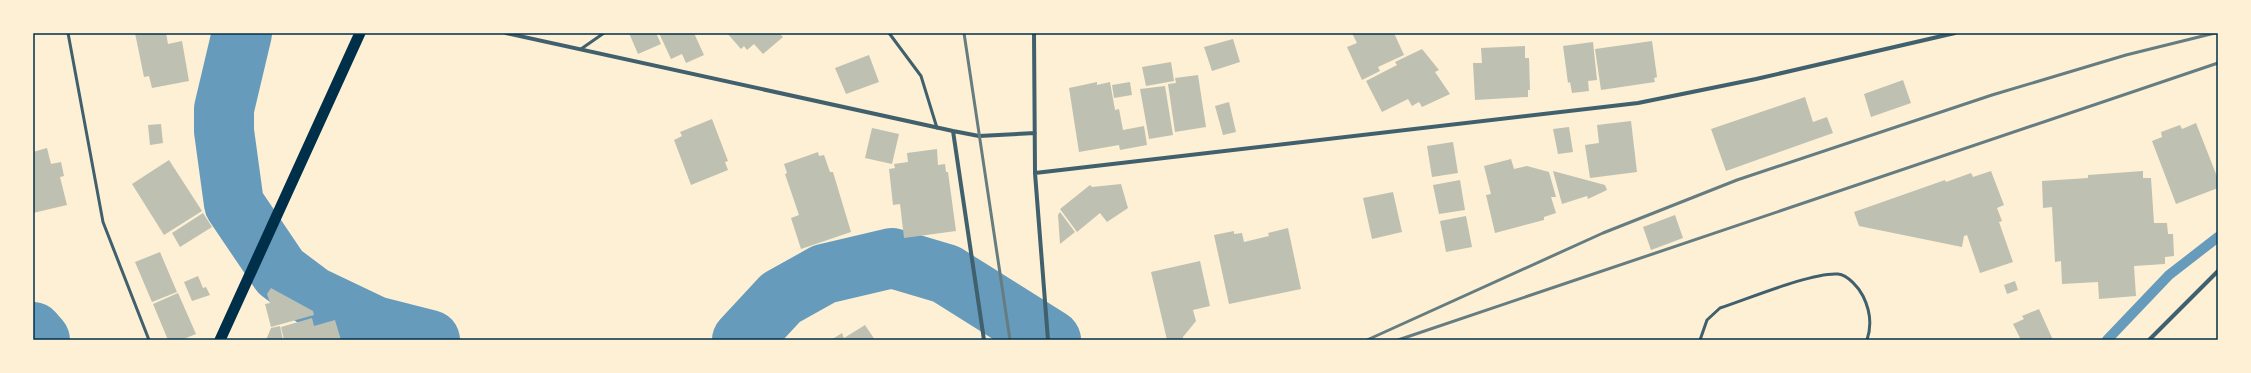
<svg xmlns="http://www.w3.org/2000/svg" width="2251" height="373" viewBox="0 0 2251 373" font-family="Arial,sans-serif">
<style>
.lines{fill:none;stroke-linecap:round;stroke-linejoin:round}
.stream{stroke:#669bbc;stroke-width:10}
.river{stroke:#669bbc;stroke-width:60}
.building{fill:#bec0b2}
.service{stroke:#3f606c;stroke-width:3}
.minor{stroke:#3f606c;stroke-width:4}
.trunk{stroke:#003049;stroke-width:11}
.rail{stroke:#657d81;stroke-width:3}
.neatline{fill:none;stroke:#003049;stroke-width:1.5}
</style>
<rect width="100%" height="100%" fill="#fdf0d5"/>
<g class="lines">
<path class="stream" d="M2107 340 2169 275 2218 237"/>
<path class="river" d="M242 33 224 109V131L234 204 280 272 312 296 375 326 430 340
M33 332 40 340
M742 340 781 298 824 274 892 258 946 274 1051 340"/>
</g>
<path class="building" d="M135 33H166L168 44 182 41 189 81 152 88 149 76 144 77Z
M629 33H656L661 44 638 54Z
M659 33H694L704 55 686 63 682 54 671 59Z
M727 33H779L783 37 763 54 754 44 747 50 744 46 741 49Z
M1352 33H1394L1404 55 1378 67 1380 71 1362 80 1347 47 1357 43Z
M1233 39 1240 62 1212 71 1204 47Z
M1652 41 1657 77 1654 78 1655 82 1601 90 1595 49Z
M1593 42 1597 80 1588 81 1589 91 1572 93 1570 82 1568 83 1563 46Z
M1525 46V58H1529L1530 90H1528V97L1475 100 1473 63H1482L1481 48Z
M1422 49 1439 70 1435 72 1450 94 1422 107 1419 102 1412 106 1408 99 1382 112 1366 81 1397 65 1395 62Z
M869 55 879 82 846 94 835 68Z
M1171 62 1174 81 1146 86 1142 67Z
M1198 75 1206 127 1175 132 1168 84 1176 83 1175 78Z
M1903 80 1911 103 1871 117 1864 94Z
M1097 82V85L1110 82 1115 110 1119 109 1123 130 1144 126 1147 145 1120 150 1119 145 1079 152 1069 88Z
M1130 82 1132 95 1114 98 1112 85Z
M1165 86 1173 135 1149 139 1140 89Z
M1805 97 1813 122 1827 117 1833 133 1726 171 1711 129Z
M1229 102 1236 132 1223 135 1215 106Z
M712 119 728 161 725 162 728 170 691 185 674 140 682 136 680 132Z
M1631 121 1637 172 1590 178 1585 145 1599 143 1597 125Z
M2196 123 2218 179V188L2176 204 2152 141 2162 137 2161 132 2180 125 2182 129Z
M161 124 163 143 150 145 148 125Z
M1569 127 1573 152 1558 154 1553 129Z
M872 128 899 134 892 164 865 158Z
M1453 142 1458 173 1432 177 1427 146Z
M47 148 51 164 61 162 64 176 60 177 67 205 33 213V152Z
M937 149 938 165 945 164 946 172H948L956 231 904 238 900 204 893 205 889 169 895 168 894 164 908 162 907 153Z
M818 152 819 156 824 155 830 172H833L851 232 801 249 791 218 799 215 785 174 787 173 784 164Z
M1511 159 1514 169 1527 166 1549 172 1556 197H1551L1556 213 1544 217V220L1495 233 1486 195 1491 194 1484 166Z
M169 160 202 211 164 235 132 184Z
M1553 171 1605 185 1607 190 1588 199 1587 196 1562 204Z
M1991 171 2004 205 1997 208 2002 221 1999 222 2013 262 1980 273 1967 235 1964 236 1962 247 1859 226 1854 212 1945 180 1946 182 1971 173 1973 177Z
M2143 171V178H2151L2154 223H2167L2168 234H2173L2174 256 2165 257V264L2134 266 2136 296 2099 299 2098 282 2062 284 2061 261 2055 262 2052 207 2043 208 2042 181 2088 178V175Z
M1460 180 1465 210 1439 214 1433 185Z
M1121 184 1128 208 1107 222 1100 213 1077 232 1060 209 1090 185 1092 187Z
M1393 192 1402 232 1372 239 1363 198Z
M1060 212 1075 232 1060 244 1058 215Z
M203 213 212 227 180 247 172 233Z
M1675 215 1683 238 1651 250 1643 227Z
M1466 216 1472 247 1446 252 1440 221Z
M1288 228 1301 289 1229 304 1214 235 1234 231V234L1242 233 1244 242 1269 236 1268 233Z
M160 252 177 292 152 302 135 262Z
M1200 261 1210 306 1193 310 1196 321 1183 337V340H1167L1151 272Z
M198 276 203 288 206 287 210 295 192 301 184 282Z
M2015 281 2018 290 2007 294 2004 285Z
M271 288 313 311 314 315 271 327 265 304 270 303 267 294Z
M178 293 196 334 181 340H168L153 304Z
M2039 309 2053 340H2021L2013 324 2024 319 2022 316Z
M312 318 314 326 335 320 341 340H284L281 327Z
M865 325 875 340H831L842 333 844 338Z
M280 326 283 340H266L271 328Z"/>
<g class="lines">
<path class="service" d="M68 33 103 222 149 340
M889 33 921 76 937 128
M581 49 604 33
M1700 340 1707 320 1720 308C1748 299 1812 272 1838 274 1848 275 1859 288 1863 296 1870 310 1872 325 1867 340"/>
<path class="minor" d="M506 33 953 131 979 136 1035 133
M1034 33 1035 173 1048 340
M953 131 984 340
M1035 173 1638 103 1756 79 1955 33
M2149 340 2218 271"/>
<path class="trunk" d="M220 340 360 33"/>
<path class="rail" d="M964 33 1010 340
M1367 340 1603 233 1737 180 1992 95 2126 55 2215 33
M1398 340 2218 63"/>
</g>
<rect width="2251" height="373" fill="none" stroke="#fdf0d5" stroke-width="68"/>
<rect x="34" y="34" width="2183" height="305" class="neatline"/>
</svg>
